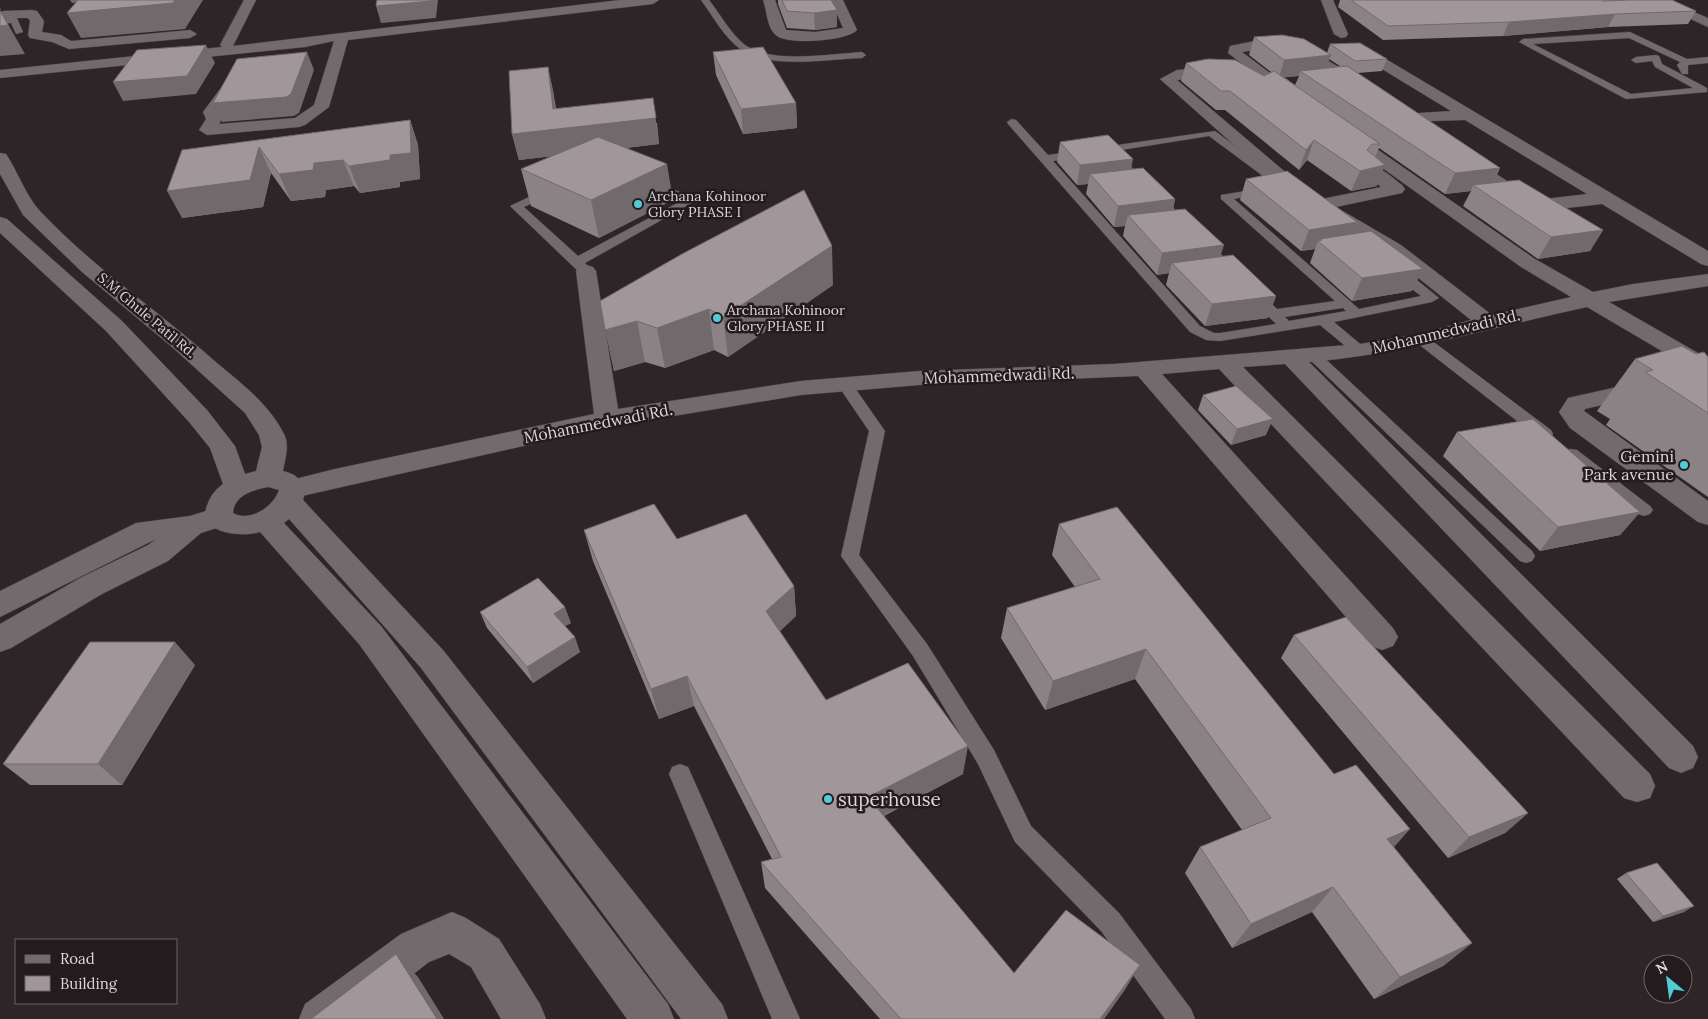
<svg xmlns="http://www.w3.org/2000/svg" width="1708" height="1019" viewBox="0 0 1708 1019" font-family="Lora,serif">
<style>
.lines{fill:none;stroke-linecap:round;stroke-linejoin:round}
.service-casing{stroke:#484245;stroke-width:1}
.minor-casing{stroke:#484245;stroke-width:1}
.tertiary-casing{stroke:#484245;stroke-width:1}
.service{fill:#736a6d;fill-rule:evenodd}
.minor{fill:#736a6d;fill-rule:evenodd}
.tertiary{fill:#736a6d;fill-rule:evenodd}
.wall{fill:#8a8285;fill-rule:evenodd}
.shaded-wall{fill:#716a6c}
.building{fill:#a1979b;stroke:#716a6c}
.poi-dot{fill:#51ccd4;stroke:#231b1e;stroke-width:2}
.labels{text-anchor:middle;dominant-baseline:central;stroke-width:5;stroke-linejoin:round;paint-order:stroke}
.far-poi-label{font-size:14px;fill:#dbd6d8;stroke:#231b1e;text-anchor:start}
.far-street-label{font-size:14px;fill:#dbd6d8;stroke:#231b1e}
.street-label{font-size:16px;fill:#dbd6d8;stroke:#231b1e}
.poi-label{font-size:16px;fill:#dbd6d8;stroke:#231b1e;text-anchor:end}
.near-poi-label{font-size:19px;fill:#dbd6d8;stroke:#231b1e;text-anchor:start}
</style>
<rect width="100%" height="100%" fill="#2d2528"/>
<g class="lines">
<g class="service-casing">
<path id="service" d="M701 0H709C721 15 730 33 745 45 771 64 831 54 862 52L866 55 862 58C829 59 767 70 740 49 723 36 713 16 701 0Z
M0 18H17L23 32 16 34 11 23 0 24Z
M1630 32 1687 59 1708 57V63L1688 65V74H1682L1677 65 1680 62 1629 38 1533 44 1631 94 1693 88 1655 67 1652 61 1636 63 1631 60 1636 57 1656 55 1659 56 1662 64 1707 88V92L1626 99 1519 42 1523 39Z
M1012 119 1016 120 1048 155 1215 131 1291 187V191H1283L1209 136 1115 151 1277 309 1335 301 1221 199V195L1270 187V191L1234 199 1359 309 1421 296 1391 273 1389 270 1396 266 1401 267 1439 298 1432 302 1334 322 1365 348 1367 351 1360 355 1355 354 1320 325 1220 341 1206 340 1190 332 1008 124 1007 122ZM1105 153 1276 324 1220 333H1214L1200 326 1053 161ZM1343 308 1346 311 1289 321 1285 317Z
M650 181 699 199 585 263 593 271 586 275 581 274 510 206 546 189H554V193L524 207 578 256 683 200 646 186V182Z
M1422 336 1427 337 1551 430 1553 434 1551 438H1539L1417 343 1415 340 1417 337Z
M1313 351 1318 352 1532 551 1535 556 1532 561 1526 563 1520 561 1308 358 1306 355 1308 352Z
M845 379 850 381 885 431 859 555 927 644 994 750 1031 826 1119 913 1191 1009 1195 1019H1165L1101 931 1015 842 978 764 913 656 841 556 869 431 837 384Z
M1571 449 1577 450 1650 506 1653 510 1650 514 1644 516 1638 514 1565 458 1563 454 1565 450Z
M680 764 688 767 800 1019H772L669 774 672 767Z"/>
</g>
<g class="minor-casing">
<path id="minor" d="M244 0H256L233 46 620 0H659L653 4 348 40 329 107 305 125 299 127 207 135 199 130 206 119 203 112 232 73 237 72 244 76 219 112 222 119 219 124 295 118 314 105 334 41 305 47 0 78V70L222 47 220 45Z
M763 0H775L786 30 815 32 843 28 831 0H843L857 30C848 41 789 45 777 36 767 29 767 11 763 0Z
M1321 0H1333L1348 34 1346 37 1341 38 1334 34Z
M1650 0H1666L1708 18V27Z
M32 10 37 11 44 21 42 32 61 35 71 41 190 30 197 34 190 38 69 49 52 42 30 38 28 35 30 21 28 18H0V12L4 11Z
M1255 41C1290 40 1316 52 1345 71 1352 76 1362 81 1367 88L1359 93 1354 91C1317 65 1290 43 1242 52L1302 97 1294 102 1289 100 1228 53 1230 46Z
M1352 43 1364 46 1708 251V266L1701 264 1602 204 1533 212 1526 210 1457 164 1454 160 1457 156H1469L1536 200 1587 194 1465 120 1397 122 1395 119 1403 114 1451 111 1354 52 1345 47 1347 44Z
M1221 67 1228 71 1226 74 1177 80 1290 176 1322 199 1381 187 1361 170 1364 166C1378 163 1391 177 1402 185L1405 189 1402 193 1336 207 1401 245 1492 315 1571 297 1521 267 1339 137 1337 134 1339 131H1351L1535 259 1593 292 1633 284 1708 274V286L1609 302 1705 357 1708 360V375C1699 377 1694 374 1689 367L1587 307C1494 327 1404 354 1309 362L1693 746 1698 757 1693 768 1681 773 1669 768 1285 364 1243 367 1650 774 1655 786 1650 798 1637 802 1624 798 1219 369 1162 374 1393 628 1398 637 1393 646 1382 650 1371 646 1138 376 919 385 801 395 607 427 293 498 283 496 280 489 283 482 335 469 594 414 576 271 579 267 586 265 593 267 596 271 618 409 801 381 919 371 1114 364 1360 344 1420 334 1471 320 1387 253 1312 209 1278 184 1160 79 1177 70Z
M1645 381 1653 383 1657 388 1653 393 1585 409 1584 411 1708 501V525L1698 522 1570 428 1559 412 1568 398Z
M219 507 229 510 233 517 229 524 201 533 168 561 102 594 11 648 0 652V624L80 578 148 545 156 539 0 617V591L136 523 190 516Z
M452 912 466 918 499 939 540 1004 546 1019H501L471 967 449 954 429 962 355 1019H299L305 1004 401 934Z"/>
</g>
<g class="tertiary-casing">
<path id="tertiary" d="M0 153 6 154C18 172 25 194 39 210 92 267 159 311 217 363 242 384 269 404 284 434 290 446 285 458 283 471 295 474 300 478 306 489L303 500 443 650 722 1004 728 1019H681L421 668 289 519 284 523 381 626 668 1004 674 1019H627L359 644 260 532C240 538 194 533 208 503 211 495 216 489 223 484L210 448 189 422 106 331 0 233V217L7 219 122 321 207 410 235 446 245 474 256 471 262 447 259 435 245 413 172 347 82 272 23 215 0 174ZM268 487 279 490C274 506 250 523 233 513 234 495 253 490 268 487Z"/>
</g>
<use href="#service" class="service"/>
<use href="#minor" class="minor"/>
<use href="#tertiary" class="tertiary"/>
</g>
<path class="wall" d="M778 0H831L837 10V27L815 30 787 28 778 4Z
M1340 0H1672L1696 11 1688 24 1608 27 1503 36 1383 40 1338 7Z
M1254 37 1327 53 1330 44 1387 59 1382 71 1358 73 1500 168 1493 183 1603 230 1590 251 1538 259 1463 206 1471 191 1445 194 1379 148 1375 157 1377 186 1351 191 1307 160 1299 170 1225 110H1216L1181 81 1186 63 1264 76 1271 72 1249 55ZM1329 59 1340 66 1326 68ZM1299 76 1295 85 1284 77Z
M713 52 796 103 797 128 743 134 716 75Z
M548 67 553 91 556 108 657 123 659 144 626 148 673 200 599 238 531 206 521 169 552 156 519 160 512 134Z
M410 120 418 145 420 179 400 182V187L360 193 354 186 326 190 325 197 291 201 271 173 263 207 182 218V150Z
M1060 142 1131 170 1175 199 1173 210 1220 257 1276 296 1268 318 1205 326 1166 285 1169 273 1157 275 1123 236 1125 226 1114 227 1086 194 1088 184 1077 185 1057 162Z
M1246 179 1357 222 1352 234 1412 291 1352 301 1310 263 1315 249 1301 251 1240 200Z
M833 285 728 357 714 350 665 368 645 362 614 371 600 301Z
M1696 354 1708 357V497L1606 425 1610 419 1597 411 1635 359Z
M1203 395 1266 435 1231 445 1198 410Z
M1457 432 1640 512 1620 535 1540 551 1443 456Z
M1059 524 1394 847 1472 943 1443 966 1374 999 1312 912 1232 948 1185 873 1200 847 1242 830 1135 679 1045 710 1001 638 1007 608 1075 587 1052 555Z
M584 530 677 539 794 586 796 616 780 631 826 700 963 774 884 816 1014 973 1126 988 1104 1019H880L765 888 761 862 772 859 694 706 659 719 593 561Z
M480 612 571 623 565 626 580 652 533 683 487 628Z
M1294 635 1528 813 1505 833 1448 858 1281 658Z
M195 665 122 785H30L3 764Z
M1626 873 1684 912 1653 922 1617 879Z"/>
<path class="shaded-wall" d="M70 0H96L72 3Z
M175 0H203L185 29 81 38 67 13Z
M431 0H438L436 18 381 23 376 6Z
M0 8 1 10H0L25 54 0 56Z
M837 10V27L815 30 814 13Z
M1615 14 1608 27 1503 36 1509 22Z
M206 45 215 63 196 94 123 101 113 82Z
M307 52 314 70 299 113 294 116 222 122 213 103Z
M1331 55 1324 73 1300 71 1299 76 1279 78 1284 60Z
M548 67 553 91 558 129 653 98 659 144 519 160 512 134 553 109Z
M796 103 797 128 743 134 741 109Z
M410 120 418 145 420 179 400 182V187L360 193 349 166 390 155Z
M1314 140 1307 160 1299 170 1306 150Z
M259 147 271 173 263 207 182 218 167 191Z
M1133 159 1129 180 1090 174 1088 184 1077 185 1080 165Z
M343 160 354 186 326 190 325 197 291 201 279 174 314 163Z
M667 164 673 200 599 238 591 200Z
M1385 165 1377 186 1351 191 1360 171Z
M1500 168 1490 189 1473 185 1471 191 1445 194 1455 173Z
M1175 199 1170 221 1128 215 1125 226 1114 227 1118 206Z
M1357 222 1348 244 1322 240 1320 239 1319 242 1318 241 1315 249 1301 251 1309 230Z
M1603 230 1590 251 1538 259 1551 237Z
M1224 245 1217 267 1172 263 1169 273 1157 275 1162 253Z
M832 246 833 285 728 357 723 317Z
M1423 269 1412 291 1352 301 1362 278Z
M1276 296 1268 318 1205 326 1212 304Z
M709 309 714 350 665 368 657 328Z
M637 321 645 362 614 371 605 330Z
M1273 419 1266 435 1231 445 1237 429Z
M1640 512 1620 535 1540 551 1558 527Z
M794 586 796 616 769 641 766 611Z
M565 607 571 623 559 629 554 614Z
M575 637 580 652 533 683 527 667Z
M175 642 195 665 122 785 98 764Z
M1146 649 1135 679 1045 710 1053 681Z
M687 676 694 706 659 719 651 689Z
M968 746 963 774 867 824 868 797Z
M1528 813 1505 833 1448 858 1469 837Z
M1410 829 1386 856 1387 839Z
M1333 887 1312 912 1232 948 1251 924Z
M1694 906 1684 912 1653 922 1663 916Z
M1472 943 1443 966 1374 999 1400 977Z
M396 954 418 977 444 1019H437Z
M1140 965 1126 988 1104 1019H1100Z"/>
<path class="building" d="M78 0H175L173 3 67 13Z
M377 0H431V1L376 6Z
M782 0H831L837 10 814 13 787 11Z
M1351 0H1601L1603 1 1632 0H1672L1696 11 1615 14 1509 22 1388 26Z
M0 11 8 25 0 26Z
M1282 35 1304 39 1331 55 1284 60 1254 37Z
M1360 43 1387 59 1355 61 1330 44Z
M206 45 187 76 113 82 137 50Z
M763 47 796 103 741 109 713 52Z
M307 52 291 94 286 97 213 103 237 59Z
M1208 59 1235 60 1264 76 1274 71 1380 144H1372L1367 150 1385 165 1360 171 1314 140 1306 150 1230 91H1221L1186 63Z
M1347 66 1500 168 1455 173 1300 71Z
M548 67 553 109 653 98 656 118 512 134 509 71Z
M410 120 411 153 390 155V160L349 166 343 160 314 163 313 170 279 174 259 147 250 180 167 191 182 150Z
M1108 135 1133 159 1080 165 1060 142Z
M598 137 667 164 591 200 521 169Z
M1143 168 1175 199 1118 206 1090 174Z
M1287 171 1357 222 1309 230 1246 179Z
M1519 180 1603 230 1551 237 1473 185Z
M804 190 832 246 723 317 709 309 657 328 637 321 605 330 600 301 682 254Z
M1185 209 1224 245 1162 253 1128 215Z
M1371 231 1423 269 1362 278 1318 241 1322 240 1320 239Z
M1233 255 1276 296 1212 304 1172 263Z
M1682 346 1696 354 1704 352 1708 357V413L1645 372 1653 370 1635 359Z
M1236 386 1273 419 1237 429 1203 395Z
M1533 419 1640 512 1558 527 1457 432Z
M654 504 677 539 746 514 794 586 766 611 826 700 908 663 968 746 868 797 1014 973 1066 910 1140 965 1100 1019H901L761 862 781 857 687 676 651 689 584 530Z
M1117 507 1334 774 1356 765 1410 829 1387 839 1472 943 1400 977 1333 887 1251 924 1200 847 1271 818 1146 649 1053 681 1007 608 1100 579 1059 524Z
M538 578 565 607 554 614 575 637 527 667 480 612Z
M1346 617 1528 813 1469 837 1294 635Z
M90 642H175L98 764H3Z
M1657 863 1694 906 1663 916 1626 873Z
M396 954 437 1019H311Z"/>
<g class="poi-dot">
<circle cx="638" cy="204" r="5"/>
<circle cx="717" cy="318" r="5"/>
<circle cx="1684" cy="465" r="5"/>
<circle cx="828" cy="799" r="5"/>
</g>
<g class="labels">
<g class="far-poi-label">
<text x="648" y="196">Archana Kohinoor<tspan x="648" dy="16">Glory PHASE I</tspan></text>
<text x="727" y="310">Archana Kohinoor<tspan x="727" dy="16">Glory PHASE II</tspan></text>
</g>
<g class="far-street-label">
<text transform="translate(147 315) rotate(40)">S.M Ghule Patil Rd.</text>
</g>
<g class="street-label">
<text transform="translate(1446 331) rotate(-13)">Mohammedwadi Rd.</text>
<text transform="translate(999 375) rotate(-2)">Mohammedwadi Rd.</text>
<text transform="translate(598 423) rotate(-11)">Mohammedwadi Rd.</text>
</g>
<g class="poi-label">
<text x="1674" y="456">Gemini<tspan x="1674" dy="18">Park avenue</tspan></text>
</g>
<g class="near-poi-label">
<text x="838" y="799">superhouse</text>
</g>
</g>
<rect x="15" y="939" width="162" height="65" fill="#231b1e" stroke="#6d6668"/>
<rect x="25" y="955" width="25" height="8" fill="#736a6d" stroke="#6d6668"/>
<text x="60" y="964" font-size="15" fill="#dbd6d8">Road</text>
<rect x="25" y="976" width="25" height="15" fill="#a1979b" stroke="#6d6668"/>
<text x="60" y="989" font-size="15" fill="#dbd6d8">Building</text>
<g transform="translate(1668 979) rotate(331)"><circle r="24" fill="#231b1e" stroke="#6d6668"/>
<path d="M0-4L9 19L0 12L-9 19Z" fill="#51ccd4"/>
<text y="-8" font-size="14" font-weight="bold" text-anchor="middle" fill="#dbd6d8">N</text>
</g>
</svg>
